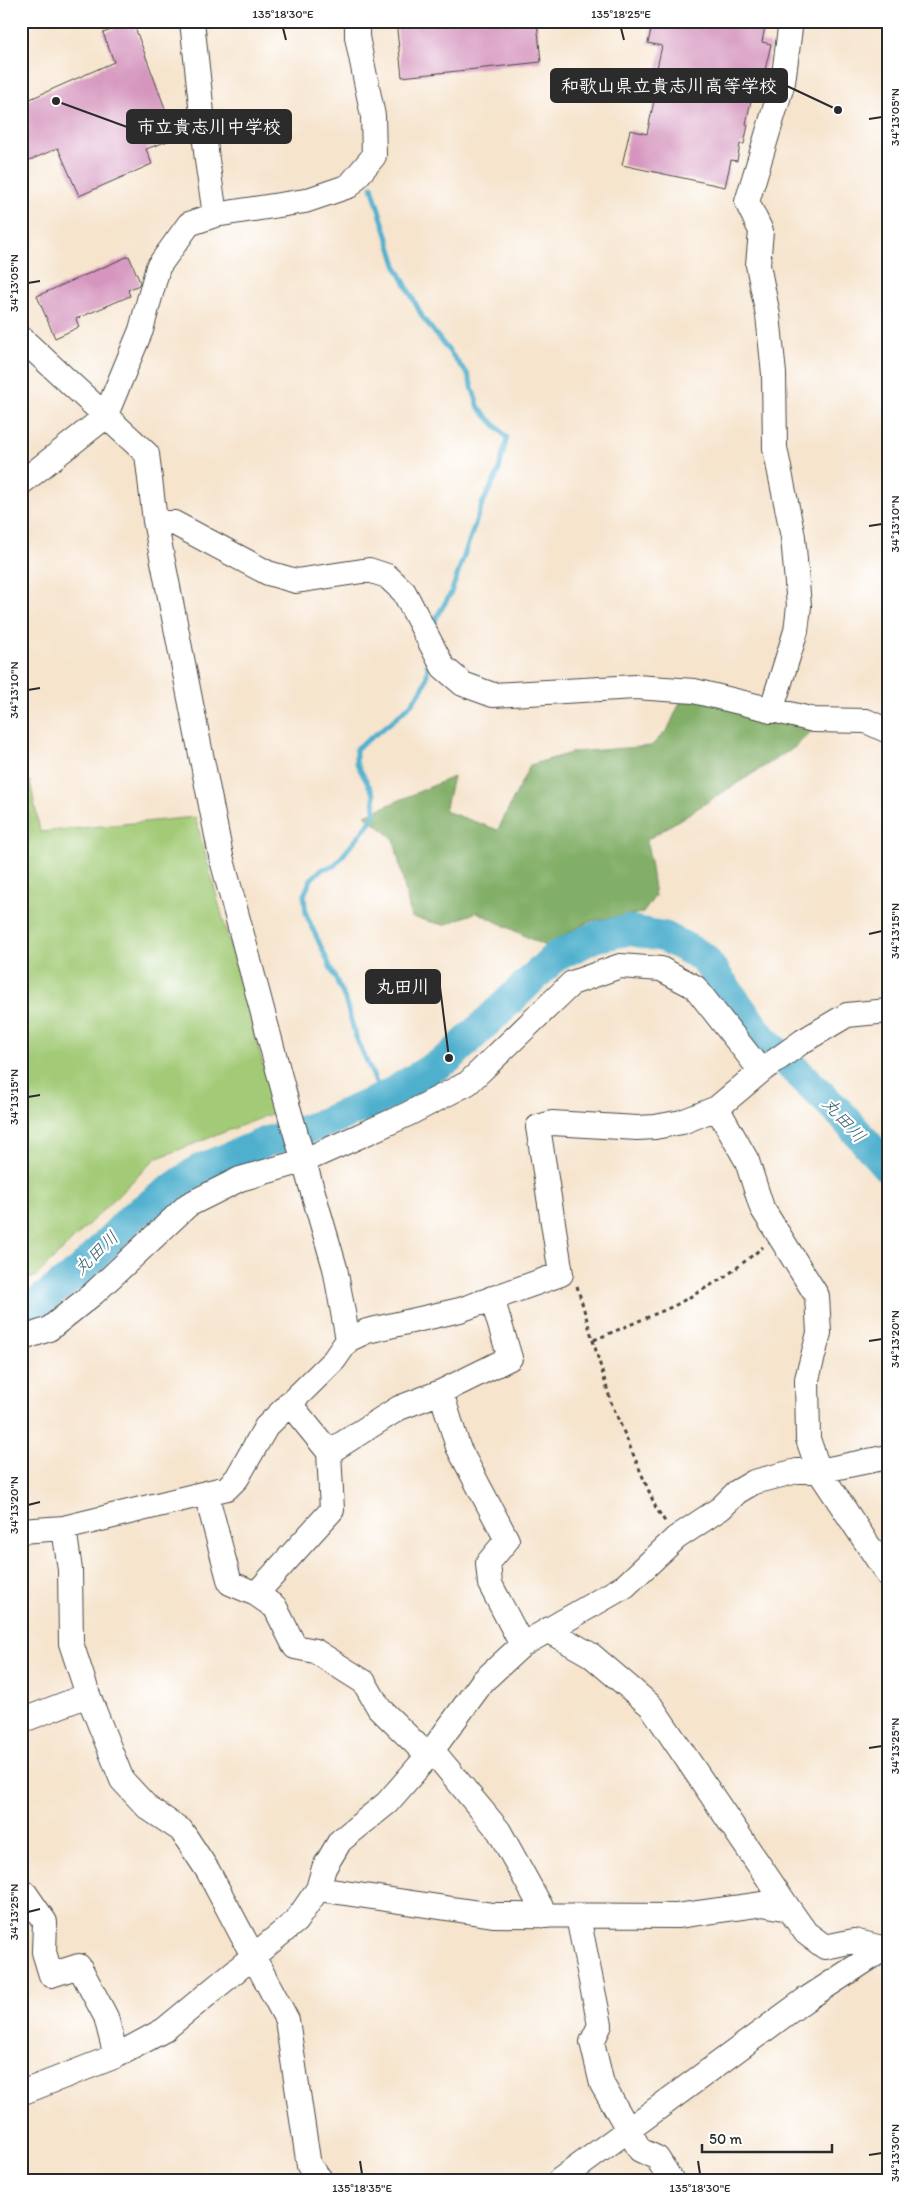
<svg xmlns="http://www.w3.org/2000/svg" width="909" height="2201" viewBox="0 0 909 2201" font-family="Itim,'Klee One',sans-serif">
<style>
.green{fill:#a3cb77;stroke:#677b51}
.forest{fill:#82af68;stroke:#566d4a}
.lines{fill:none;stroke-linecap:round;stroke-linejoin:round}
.stream{stroke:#4fb0ce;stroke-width:5}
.river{stroke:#4fb0ce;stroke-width:31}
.building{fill:#d595be}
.minor-casing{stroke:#494743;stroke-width:26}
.path{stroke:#494743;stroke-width:3;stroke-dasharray:4 4;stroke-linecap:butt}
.minor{stroke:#fff;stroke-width:24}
.ticks{fill:none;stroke:#2b2b2b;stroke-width:2}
.labels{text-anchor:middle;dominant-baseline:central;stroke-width:4.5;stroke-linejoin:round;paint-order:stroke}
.water-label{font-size:18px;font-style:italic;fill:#39606c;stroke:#fff}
.leader{fill:none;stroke:#2b2b2b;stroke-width:2}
.callout-dot{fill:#2b2b2b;stroke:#fff;stroke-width:2}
.callout{fill:#2b2b2b;stroke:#2b2b2b;stroke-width:2}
.callout-label{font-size:18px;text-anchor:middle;font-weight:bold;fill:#fff}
.neatline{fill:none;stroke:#2b2b2b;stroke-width:2}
.ticks-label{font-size:12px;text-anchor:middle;fill:#2b2b2b}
</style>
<rect width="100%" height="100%" fill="#fff"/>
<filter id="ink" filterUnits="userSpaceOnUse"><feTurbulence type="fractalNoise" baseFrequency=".02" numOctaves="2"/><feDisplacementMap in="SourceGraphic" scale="10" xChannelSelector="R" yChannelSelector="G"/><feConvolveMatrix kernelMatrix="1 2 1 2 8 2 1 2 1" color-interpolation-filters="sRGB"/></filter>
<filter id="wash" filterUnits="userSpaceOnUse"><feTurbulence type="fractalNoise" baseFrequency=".0096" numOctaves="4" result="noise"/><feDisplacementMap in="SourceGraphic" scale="20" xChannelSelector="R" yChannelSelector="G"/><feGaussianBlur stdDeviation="1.12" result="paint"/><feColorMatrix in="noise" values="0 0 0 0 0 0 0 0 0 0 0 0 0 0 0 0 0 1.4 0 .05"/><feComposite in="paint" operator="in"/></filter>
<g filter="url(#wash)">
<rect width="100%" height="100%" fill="#f6e4cd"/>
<path class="green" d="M30 781 40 832 195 817 276 1112 155 1159 35 1277 21 1283V783Z"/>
<path class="forest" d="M683 696 816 727 795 747 647 840 655 896 643 913 590 921 545 946 477 912 444 925 411 917 394 839 365 815 453 777 445 811 498 830 530 765 574 752 651 746 668 729Z"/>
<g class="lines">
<path class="stream" d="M372 187 397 268 423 318 468 375 479 408 507 438 498 473 482 504 451 593 436 618 433 630
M383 1098 356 1037 345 999 306 914 304 895 311 879 322 869 334 866 368 825 375 813 374 795 356 762V749C377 732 424 703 427 675 428 669 427 662 427 656"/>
<path class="river" d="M21 1311 36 1304 80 1271 132 1217 200 1169 266 1142 317 1126 383 1098 449 1058 555 957 595 937 628 930 665 937 703 957 762 1038 843 1116 888 1168"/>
</g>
<g id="blocks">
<path class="building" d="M396 21H537L541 62 402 77Z
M653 21H766L762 42 771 44 762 83 755 82 746 124 748 125 744 144H740L737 161 731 160 725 187 622 165 630 130 647 134 656 91 652 90 662 46 648 43Z
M133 22 176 138 146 149 152 164 79 196 58 148 21 164V103L114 62 103 33Z
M129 256 140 282 139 285 128 290 130 296 76 319 79 327 55 338 37 296Z"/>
</g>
</g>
<g filter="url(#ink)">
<use href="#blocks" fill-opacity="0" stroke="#494743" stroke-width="1"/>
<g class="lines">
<g class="minor-casing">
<path id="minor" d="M192 21 207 160 215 215
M21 338 147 454 155 521 221 856 288 1107 335 1268 348 1340
M21 483 105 417 141 330 158 267 189 224 215 215 305 201 349 186 374 156 373 116 357 37V21
M155 521 174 523 268 573 296 581 369 570 387 576 404 592 443 667 463 684 493 695 636 687 694 691 814 720 866 721 888 731
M771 711 796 631 799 606 793 537 775 448 774 374 768 315 758 265 761 231 747 202 783 82 791 21
M717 1108 747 1161 762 1208 817 1296 819 1333 807 1379 808 1439 819 1471 888 1575
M492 1298 510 1358 441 1392 458 1447 507 1540 488 1563 490 1584 522 1645
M21 1339 49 1329 94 1293 188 1205 240 1179 303 1161 355 1138 408 1114 468 1083 572 983 620 966 661 969 695 987 761 1071
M329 1452 399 1408 441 1392
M206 1493 230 1583 256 1594 275 1607 295 1647 315 1651 364 1682 379 1708 428 1756
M64 1528 70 1570 71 1643 88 1695 122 1780 148 1808 181 1830 208 1871 287 2020 309 2166 321 2180
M21 1531 64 1528 227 1488 237 1478 266 1427 334 1360 348 1340 367 1331 460 1310 561 1274 538 1127 552 1123 637 1128 655 1127 682 1122 717 1108 761 1071 803 1041 847 1015 888 1011
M256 1594 332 1510 329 1452 289 1403
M547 1630 591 1655 651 1706 789 1909
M21 1721 88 1695
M432 1750 499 1831 546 1916
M318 1889 493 1915 677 1916 763 1904 789 1909 806 1933 825 1947 854 1941 882 1948
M21 1895 25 1893 45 1922 44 1952 51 1975 79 1966 106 2017 116 2056
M578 1917 600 2025 592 2042 602 2084 640 2150 657 2158 671 2180
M21 2093 116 2056 164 2030 296 1921 318 1889 324 1868 340 1841 387 1803 428 1756 483 1681 522 1645 625 1586 676 1538 721 1508 737 1492 754 1482 797 1471H819L888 1457
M560 2180 805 2000 888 1946"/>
</g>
<path class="path" d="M577 1286 611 1402 656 1508 666 1523
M594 1340 674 1306 725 1277 763 1247"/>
<use href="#minor" class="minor"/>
</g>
</g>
<path class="ticks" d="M283 28 286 40M621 28 624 40M869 119 882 117M28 283 40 281M869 526 882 524M28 690 40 688M869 934 882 931M28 1097 40 1095M869 1341 882 1339M28 1505 40 1502M869 1748 882 1746M28 1912 40 1909M869 2155 882 2153M360 2161 362 2174M698 2161 700 2174"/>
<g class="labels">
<g class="water-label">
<text transform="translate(844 1120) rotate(47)">丸田川</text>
<text transform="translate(96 1253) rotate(-44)">丸田川</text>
</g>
</g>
<path class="leader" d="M838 110L787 86M56 101L127 127M449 1058L440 987"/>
<g class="callout-dot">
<circle cx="838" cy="110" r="5"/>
<circle cx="56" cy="101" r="5"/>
<circle cx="449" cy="1058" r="5"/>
</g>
<g class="callout">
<rect x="551" y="69" width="236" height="33" rx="5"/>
<rect x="127" y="110" width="164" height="33" rx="5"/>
<rect x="366" y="970" width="74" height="33" rx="5"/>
</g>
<g class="callout-label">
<text x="669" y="92">和歌山県立貴志川高等学校</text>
<text x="209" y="133">市立貴志川中学校</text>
<text x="403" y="993">丸田川</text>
</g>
<rect width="909" height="2201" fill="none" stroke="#fff" stroke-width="55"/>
<path d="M702 2144v8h130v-8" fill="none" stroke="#2b2b2b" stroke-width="2.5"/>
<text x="709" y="2144" font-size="15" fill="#2b2b2b" stroke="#ffffff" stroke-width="4" paint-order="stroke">50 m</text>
<rect x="28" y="28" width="854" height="2146" class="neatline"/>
<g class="ticks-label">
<text x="283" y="18">135°18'30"E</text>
<text x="621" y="18">135°18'25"E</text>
<text transform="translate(895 117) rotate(-90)" y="4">34°13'05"N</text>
<text transform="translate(14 283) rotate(-90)" y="4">34°13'05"N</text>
<text transform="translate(895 524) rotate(-90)" y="4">34°13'10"N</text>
<text transform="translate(14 690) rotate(-90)" y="4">34°13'10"N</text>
<text transform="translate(895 931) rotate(-90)" y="4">34°13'15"N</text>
<text transform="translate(14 1097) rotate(-90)" y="4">34°13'15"N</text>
<text transform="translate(895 1339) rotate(-90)" y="4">34°13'20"N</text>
<text transform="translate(14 1505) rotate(-90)" y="4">34°13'20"N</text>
<text transform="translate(895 1746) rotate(-90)" y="4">34°13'25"N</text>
<text transform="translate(14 1912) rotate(-90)" y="4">34°13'25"N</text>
<text transform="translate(895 2153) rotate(-90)" y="4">34°13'30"N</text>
<text x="362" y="2192">135°18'35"E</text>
<text x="700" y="2192">135°18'30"E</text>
</g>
</svg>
